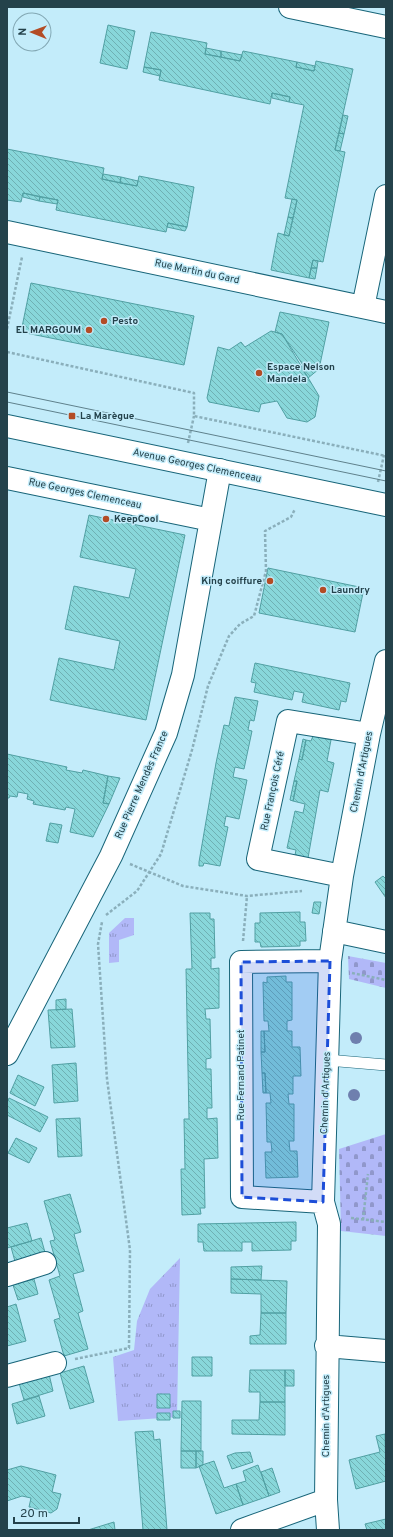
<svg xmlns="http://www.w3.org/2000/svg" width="393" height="1537" viewBox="0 0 393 1537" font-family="Overpass,sans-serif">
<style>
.grass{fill:url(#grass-tufts)}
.cemetery{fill:url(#cemetery-stones)}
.building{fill:url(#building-back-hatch);stroke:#51a0a3}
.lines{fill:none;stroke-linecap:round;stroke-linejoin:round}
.lane-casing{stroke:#186579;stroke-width:12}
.street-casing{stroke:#186579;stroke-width:24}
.secondary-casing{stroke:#186579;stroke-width:24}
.path{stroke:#8aafbb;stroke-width:2.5;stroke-dasharray:3 2;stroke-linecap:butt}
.lane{stroke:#fff;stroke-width:11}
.street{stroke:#fff;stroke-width:22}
.secondary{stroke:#fff;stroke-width:22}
.tram{stroke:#5f818c;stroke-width:1}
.tree{fill:#6f7fae}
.marked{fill:#1d4ed8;fill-opacity:0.2;stroke:#1d4ed8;stroke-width:3;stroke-dasharray:8 5;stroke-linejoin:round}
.poi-dot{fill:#b34c25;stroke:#c3ecfa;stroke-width:1.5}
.labels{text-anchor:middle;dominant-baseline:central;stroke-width:3;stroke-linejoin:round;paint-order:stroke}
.street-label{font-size:10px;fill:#24424b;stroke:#c3ecfa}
.poi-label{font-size:10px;font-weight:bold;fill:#24424b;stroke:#c3ecfa;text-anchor:start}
</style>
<defs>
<pattern id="grass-tufts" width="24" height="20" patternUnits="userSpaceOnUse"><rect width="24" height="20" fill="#b1b8f8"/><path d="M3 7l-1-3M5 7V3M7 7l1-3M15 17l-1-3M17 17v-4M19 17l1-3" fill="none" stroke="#9097cb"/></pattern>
<pattern id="cemetery-stones" width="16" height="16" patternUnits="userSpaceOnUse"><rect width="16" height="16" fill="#b1b8f8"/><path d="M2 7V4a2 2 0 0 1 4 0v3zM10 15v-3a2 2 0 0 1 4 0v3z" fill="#9097cb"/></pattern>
<pattern id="building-back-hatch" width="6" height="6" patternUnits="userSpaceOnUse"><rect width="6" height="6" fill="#88d7da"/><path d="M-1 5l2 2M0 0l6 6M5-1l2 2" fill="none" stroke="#6fb0b3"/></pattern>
</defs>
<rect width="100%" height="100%" fill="#c3ecfa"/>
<path class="grass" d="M125 918H134V935L119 940V962L109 963V933Z
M180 1258 177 1417 118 1421 113 1357 134 1350 137 1321 150 1289Z"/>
<path class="cemetery" d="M348 956 386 963V988L349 979Z
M386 1134V1236L341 1231 339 1149Z"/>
<path class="building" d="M108 25 135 31 127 69 100 63Z
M151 32 207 43 205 54 240 61 243 51 297 62 296 67 314 71 316 61 353 69 335 150 345 152 323 262 313 260 309 278 271 270 278 233 289 236 297 200 285 198 304 105 289 102 290 97 272 93 270 104 159 80 161 70 144 67Z
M206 48 221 51V57L205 54Z
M221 51 242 55 240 61 221 57Z
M297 62 315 66 314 71 296 67Z
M144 67 161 70 160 76 143 72Z
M272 93 290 97 289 102 272 98Z
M343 115 348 116 344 134 339 133Z
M339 133 344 134 340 151 335 150Z
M7 149 104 168 102 179 137 186 139 176 194 187 187 227 168 223 166 232 56 210 58 200 23 193 21 202 7 200Z
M103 174 121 177 120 183 102 179Z
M121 177 138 181 137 186 120 183Z
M23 193 40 197 39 201 23 197Z
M40 197 58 200 57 204 39 201Z
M292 199 297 200 293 218 288 217Z
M288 217 293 218 289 236 284 235Z
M168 223 187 227 185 231 167 227Z
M313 260 318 261 317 268H311Z
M311 268H317L315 279 309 278Z
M31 283 194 316 184 365 21 332Z
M280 312 329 322 319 369 308 378 302 369 303 365 282 334 275 332Z
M271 331 282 334 319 396 315 417 307 422 287 418 277 401 261 404 259 412 209 402 207 398 218 347 229 350 241 342 245 347Z
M89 515 185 535 146 720 50 700 59 658 114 670 120 641 65 629 74 586 129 598 136 569 80 557Z
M268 568 364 588 355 632 259 613Z
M255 663 350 683 346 702 341 701 339 710 302 702 304 693 294 691 292 700 254 692 256 683 251 682Z
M235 697 258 701 254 721 250 720 248 730 252 731 244 769 235 767 233 777 247 780 239 819 226 816 224 826 228 827 220 866 204 863 203 866H199V862L216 763 224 725 229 726Z
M313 736 331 740 327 761 334 763 328 792 320 790 308 858 295 855 296 850 287 848 295 811 303 813 305 804 293 801 297 781H294L299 759 302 760 306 740 311 741Z
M303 739 306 740 302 760 299 759Z
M7 754 67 767 66 770 82 773 83 770 108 776 103 803 109 804 93 837 70 832 75 809 66 807 65 810 33 804 34 801 27 799 28 794 18 792 17 797 10 796 9 798H7Z
M108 776 120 778 109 804 103 803Z
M294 781H297L293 801 290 800Z
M50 823 62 825 58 843 46 841Z
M383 876 386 879V898L375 882Z
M314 902H321L319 914 312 913Z
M300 912V922H305L306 941H300V946L261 947 260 942H255V923H260V913Z
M190 913H210V919H214L215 958H211V969L219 968V1008L205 1009 206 1019H210L211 1058 206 1059V1069H211L212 1108H207V1119L217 1118 218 1158 204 1159 205 1208H200L201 1214 182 1215 181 1169H185L184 1119H189L186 969H192Z
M286 976V982H292V1020L287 1021V1031H292V1047H300L301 1076H293V1094H288L289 1104H294V1141H289L290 1151H297L298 1177 266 1178 265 1152H272L271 1142H267L266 1103H271L270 1093H266L265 1073H262L261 1052H265L264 1031H269L268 1021H264L263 982 267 983V977Z
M66 999V1009L56 1010V1000Z
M72 1009 75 1047 51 1048 48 1010Z
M261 1031H264L265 1052H261Z
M76 1063 78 1101 54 1103 52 1065Z
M262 1073H265L266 1093H263Z
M18 1075 44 1087 35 1106 10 1093Z
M9 1098 48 1117 40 1132 7 1115V1103Z
M80 1118 82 1156 58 1157 56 1119Z
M16 1138 37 1148 29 1163 8 1153Z
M70 1194 81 1232 74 1234 84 1271 73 1274 83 1311 78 1313 88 1349 64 1356 54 1320 60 1318 49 1280 60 1276 50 1241 55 1240 44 1201Z
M296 1222V1241H291V1250L252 1251V1242H242V1251H204L203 1242H198V1224Z
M27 1223 32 1241 7 1248V1228Z
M41 1238 46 1256 16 1265 11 1247Z
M262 1266 261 1280 231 1279V1267Z
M34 1279 38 1294 18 1300 13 1285Z
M231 1279 287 1281 286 1313H261V1294L231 1293Z
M16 1304 26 1341 7 1346V1307Z
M261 1313H286V1344H250V1336L260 1335Z
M192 1357H212V1376H192Z
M84 1366 94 1402 70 1409 60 1373Z
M250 1370H285V1402H260V1392H249Z
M285 1370H294V1386H285Z
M49 1374 53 1391 24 1400 19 1383Z
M157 1394H170V1408H157Z
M39 1396 45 1416 17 1424 12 1404Z
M182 1401H201V1451H181Z
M260 1402H285V1435L232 1434V1420H259Z
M173 1411H180V1418H173Z
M157 1413H170V1420H157Z
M153 1431 154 1440 160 1439 167 1530H143L135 1432Z
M385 1434 386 1481 356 1489 349 1460 380 1452 376 1436Z
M181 1451H196V1468H181Z
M196 1451H203V1465L196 1468Z
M250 1452 253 1462 232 1469 227 1456 235 1453Z
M214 1461 224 1488 236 1484 243 1505 216 1514 199 1466Z
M258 1465 269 1496 243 1505 236 1484 246 1481 243 1471Z
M21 1466 56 1475 52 1492 61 1494 57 1509 51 1513 29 1507 31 1498 22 1496 7 1501V1470Z
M272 1468 280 1492 269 1496 261 1472Z
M386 1519V1530H367L365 1524Z
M114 1522 115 1530H88Z"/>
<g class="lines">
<g class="lane-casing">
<path id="lane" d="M327 1060 386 1065"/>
</g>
<g class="street-casing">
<path id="street" d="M290 7 386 27
M7 232 386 312
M363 307 386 196
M7 478 211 520
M342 876 258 859 288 721 369 734
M334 931 386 942
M7 1054 111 856 166 733 183 675 220 470
M323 1202 242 1197 241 962 330 961
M7 1275 45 1263
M326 1346 386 1351
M7 1376 55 1363
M242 1530 326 1500
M328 1530 326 1500 329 1224 323 1202 330 961 342 876 369 734 386 661"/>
</g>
<g class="secondary-casing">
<path id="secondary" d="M7 426 386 505"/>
</g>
<path class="path" d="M7 329 22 257
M7 352 194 393V416L386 456
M188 443 194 416
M378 482 384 455
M130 864 183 886 247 896 302 891
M106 915 137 891 161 854 192 750 208 686 229 636 240 624 254 616 266 571 265 531 291 517 295 509
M243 941 247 896
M352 973 386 980
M351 1218 386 1222
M363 1220 368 1174
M75 1359 129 1348 130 1250 107 1079 98 944 102 922"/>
<use href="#lane" class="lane"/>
<use href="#street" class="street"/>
<use href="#secondary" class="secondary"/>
<path class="tram" d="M7 392 386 471
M7 402 386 481"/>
</g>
<g class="tree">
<circle cx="356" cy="1038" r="6"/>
<circle cx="354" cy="1095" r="6"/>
</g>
<path class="marked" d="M330 961 323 1202 242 1197 241 962Z"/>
<g class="poi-dot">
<circle cx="104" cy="321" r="4"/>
<circle cx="89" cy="330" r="4"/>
<circle cx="259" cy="373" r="4"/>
<rect x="68" y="412" width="8" height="8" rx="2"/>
<circle cx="106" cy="519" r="4"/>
<circle cx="270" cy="581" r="4"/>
<circle cx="323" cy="590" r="4"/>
</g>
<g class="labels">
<g class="street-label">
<text transform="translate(197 272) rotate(12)">Rue Martin du Gard</text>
<text transform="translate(197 466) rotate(12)">Avenue Georges Clemenceau</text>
<text transform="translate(85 494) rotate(12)">Rue Georges Clemenceau</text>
<text transform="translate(362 772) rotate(-79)">Chemin d'Artigues</text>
<text transform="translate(142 785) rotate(-66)">Rue Pierre Mendès France</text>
<text transform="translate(273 791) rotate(-78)">Rue François Céré</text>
<text transform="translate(241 1075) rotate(-90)">Rue Fernand Patinet</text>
<text transform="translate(326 1093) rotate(-88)">Chemin d'Artigues</text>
<text transform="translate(326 1416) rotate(-90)">Chemin d'Artigues</text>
</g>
<g class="poi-label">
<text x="112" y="321">Pesto</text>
<text x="81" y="330" text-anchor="end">EL MARGOUM</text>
<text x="267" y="367">Espace Nelson<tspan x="267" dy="12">Mandela</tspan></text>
<text x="80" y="416">La Marègue</text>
<text x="114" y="519">KeepCool</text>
<text x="262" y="581" text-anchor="end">King coiffure</text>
<text x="331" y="590">Laundry</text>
</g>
</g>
<rect width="393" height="1537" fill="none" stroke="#24424b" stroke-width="16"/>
<g transform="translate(32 32) rotate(271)"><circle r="19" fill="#c3ecfa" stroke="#83a8b4"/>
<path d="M0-3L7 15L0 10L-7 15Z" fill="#b34c25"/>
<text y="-6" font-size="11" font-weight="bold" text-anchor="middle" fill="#24424b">N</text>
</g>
<path d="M14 1517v6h65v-6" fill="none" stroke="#24424b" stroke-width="2"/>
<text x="20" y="1517" font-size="12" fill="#24424b" stroke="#c3ecfa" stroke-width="3" paint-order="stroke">20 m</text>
</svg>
